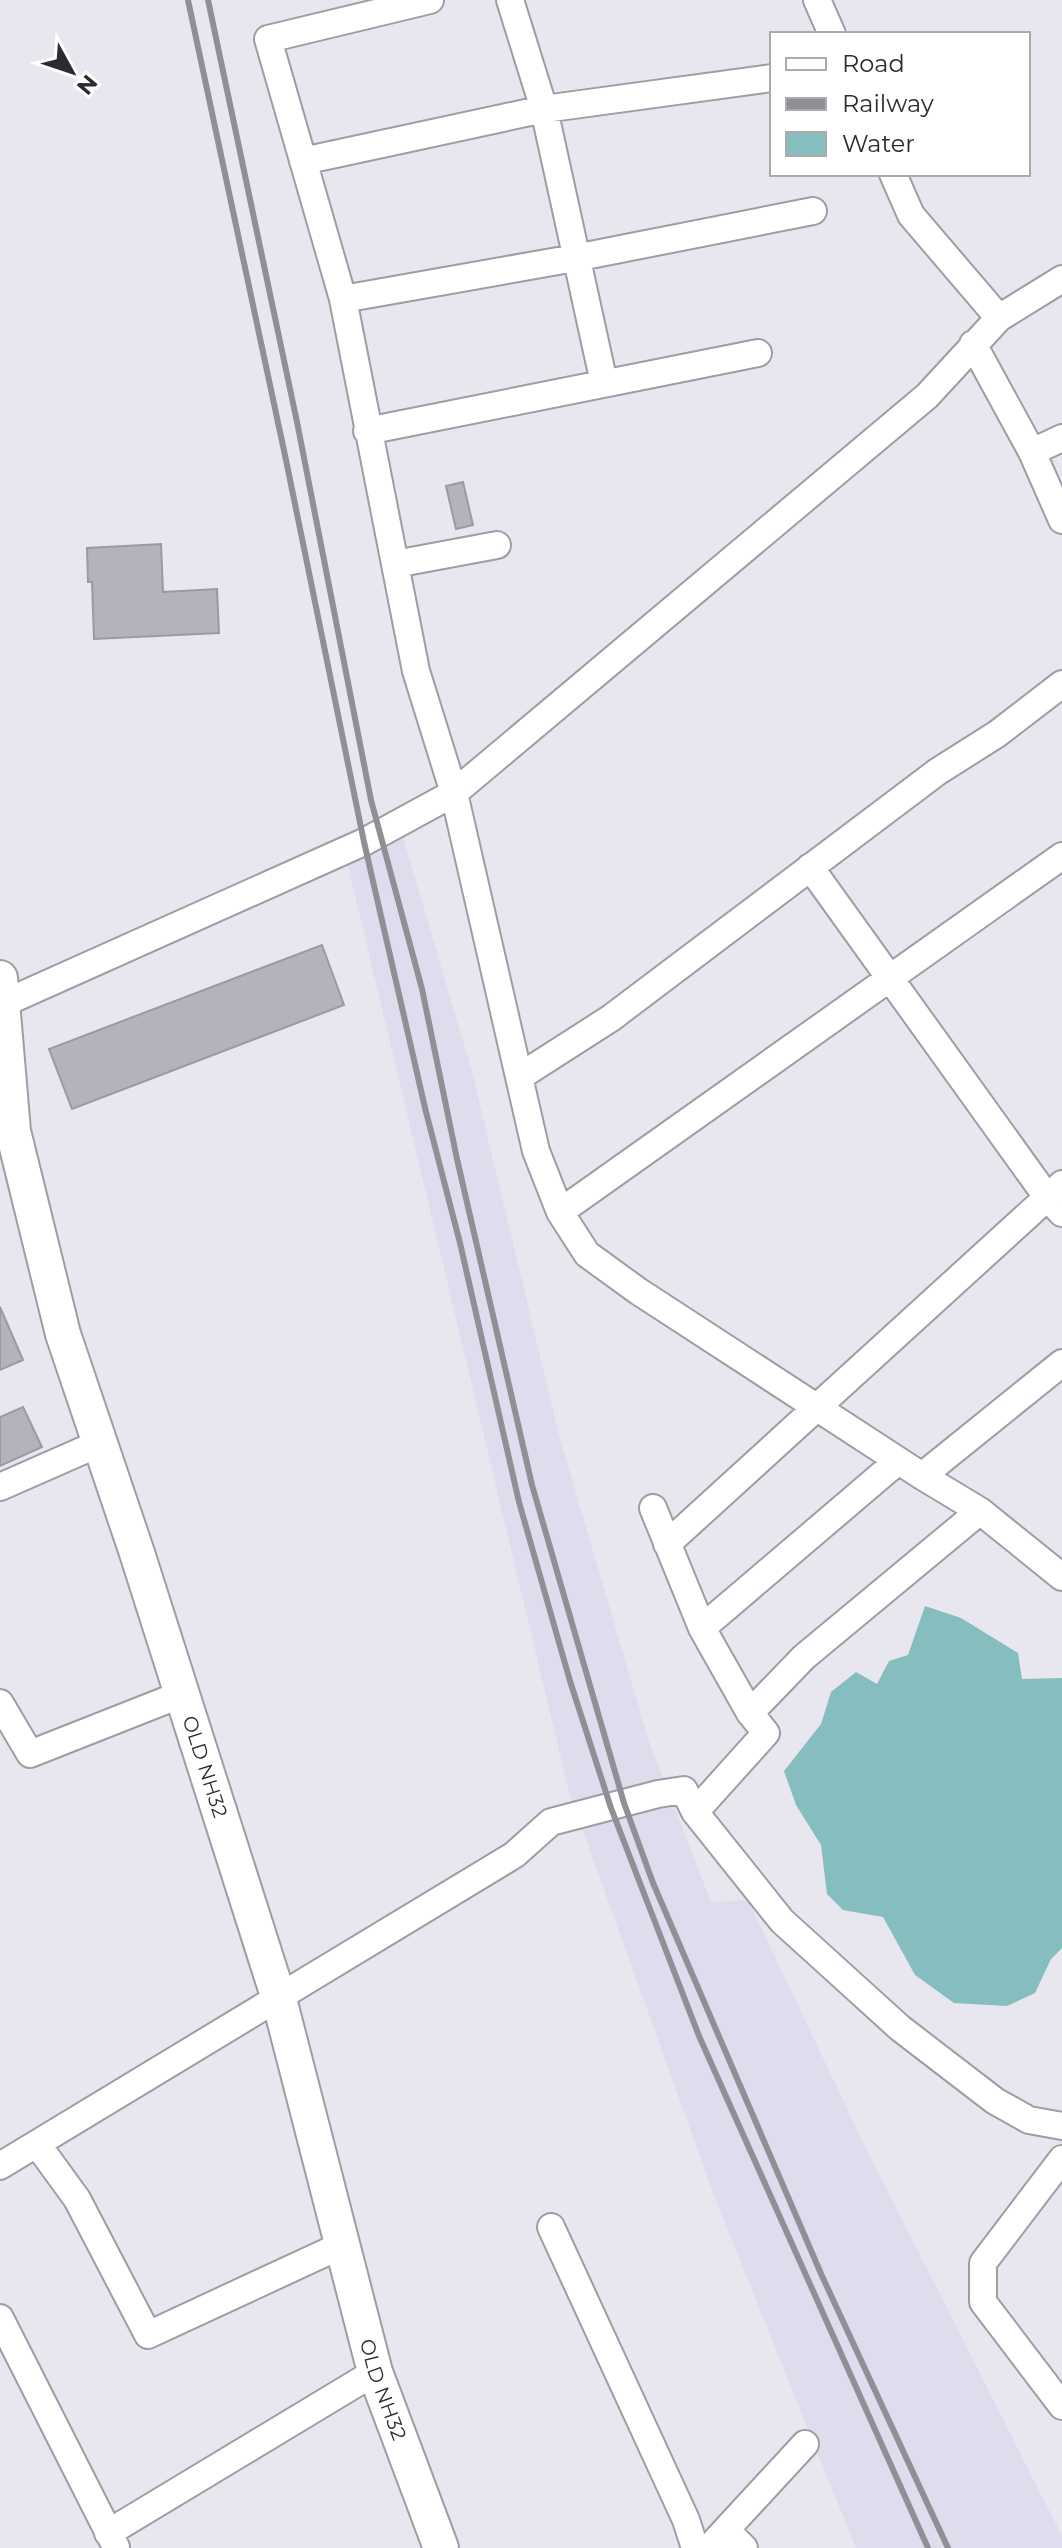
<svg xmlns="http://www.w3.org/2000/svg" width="1062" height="2548" viewBox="0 0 1062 2548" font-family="Montserrat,sans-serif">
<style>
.built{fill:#e0dced}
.water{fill:#86bdbe}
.building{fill:#b4b2bb;stroke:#9b99a1;stroke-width:2}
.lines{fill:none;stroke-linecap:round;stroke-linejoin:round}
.minor-casing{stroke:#9e9ca4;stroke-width:30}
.major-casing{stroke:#9e9ca4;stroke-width:38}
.minor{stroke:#fff;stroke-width:26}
.major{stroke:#fff;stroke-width:34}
.rail{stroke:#918f96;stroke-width:6}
.labels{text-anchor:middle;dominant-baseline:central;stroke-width:6;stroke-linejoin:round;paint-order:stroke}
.street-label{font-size:20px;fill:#2c2b2f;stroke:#fff}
</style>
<rect width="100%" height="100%" fill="#e8e6ef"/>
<path class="built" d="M403 837 472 1072 559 1435 649 1742 711 1902 748 1900 861 2138 1062 2536V2548H856L716 2201 569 1792 347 862Z"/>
<path class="water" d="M925 1606 961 1618 1018 1653 1022 1679 1062 1678V1948L1051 1959 1035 1993 1007 2006 954 2003 915 1975 883 1917 843 1910 827 1894 821 1845 796 1805 784 1771 821 1724 831 1692 856 1672 877 1684 889 1661 908 1655Z"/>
<path class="building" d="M463 482 473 525 456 529 446 486Z
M161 544 163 592 217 589 219 633 94 639 92 582H88L87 548Z
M322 945 344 1005 72 1109 49 1049Z
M0 1307 23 1360 0 1370Z
M23 1407 42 1447 0 1466V1417Z"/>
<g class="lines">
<g class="minor-casing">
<path id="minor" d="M510 0 544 109 604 383
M817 0 832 34
M303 161 544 109 772 78
M893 174 911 215 999 318
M1062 279 999 318 927 396 454 793 536 1151 560 1212 587 1254 638 1291 922 1476 980 1511 1062 1577
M343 299 575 258 813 211
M973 344 1032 452 1062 520
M367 431 758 353
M1032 452 1062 438
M395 564 497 545
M810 867 1047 1197 1062 1213
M0 1005 364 842 454 793 416 671 343 299 268 39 430 0
M519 1077 611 1018 937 772 997 734 1062 684
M560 1212 1062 856
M922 1476 1062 1363
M0 1487 100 1443
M653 1508 702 1628 750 1713
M667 1544 1062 1184
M702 1628 898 1461
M0 1703 30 1754 182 1694
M695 1812 766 1733 750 1713 804 1657 980 1511
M37 2144 77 2199 148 2335 342 2245
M1062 2159 983 2263V2302L1062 2406
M0 2166 514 1855 551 1822 658 1794 684 1790 695 1812 782 1921 900 2028 995 2101 1029 2120 1062 2126
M551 2227 686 2520 695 2548
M0 2318 116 2547
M726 2530 744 2548
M108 2533 375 2372
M709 2548 805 2444"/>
</g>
<g class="major-casing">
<g id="major">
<path id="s1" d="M0 978 13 1131 63 1334 137 1553 279 1999 375 2372 441 2548"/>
</g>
</g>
<use href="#minor" class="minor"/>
<use href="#major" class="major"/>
<path class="rail" d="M188 0 286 460 364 842 426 1112 460 1243 519 1502 570 1681 611 1808 699 2036 928 2548
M208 0 297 422 371 800 422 989 457 1159 532 1485 624 1803 653 1883 822 2276 948 2548"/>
</g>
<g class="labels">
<g class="street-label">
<text stroke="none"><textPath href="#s1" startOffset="818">OLD NH32</textPath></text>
<text stroke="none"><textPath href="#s1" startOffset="1466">OLD NH32</textPath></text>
</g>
</g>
<rect x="770" y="32" width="260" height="144" fill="#ffffff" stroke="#abaaac" stroke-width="2"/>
<rect x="786" y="58" width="40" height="12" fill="#ffffff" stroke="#abaaac" stroke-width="2"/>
<text x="842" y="72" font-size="24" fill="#2c2b2f">Road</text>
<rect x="786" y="98" width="40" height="12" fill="#918f96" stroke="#abaaac" stroke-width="2"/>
<text x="842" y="112" font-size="24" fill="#2c2b2f">Railway</text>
<rect x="786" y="132" width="40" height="24" fill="#86bdbe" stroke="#abaaac" stroke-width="2"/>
<text x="842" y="152" font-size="24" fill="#2c2b2f">Water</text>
<g transform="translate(72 72) rotate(130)" stroke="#ffffff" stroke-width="6" paint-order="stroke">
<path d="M0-6L14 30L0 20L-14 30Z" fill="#2c2b2f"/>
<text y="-12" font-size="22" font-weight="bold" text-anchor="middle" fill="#2c2b2f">N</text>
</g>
</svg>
